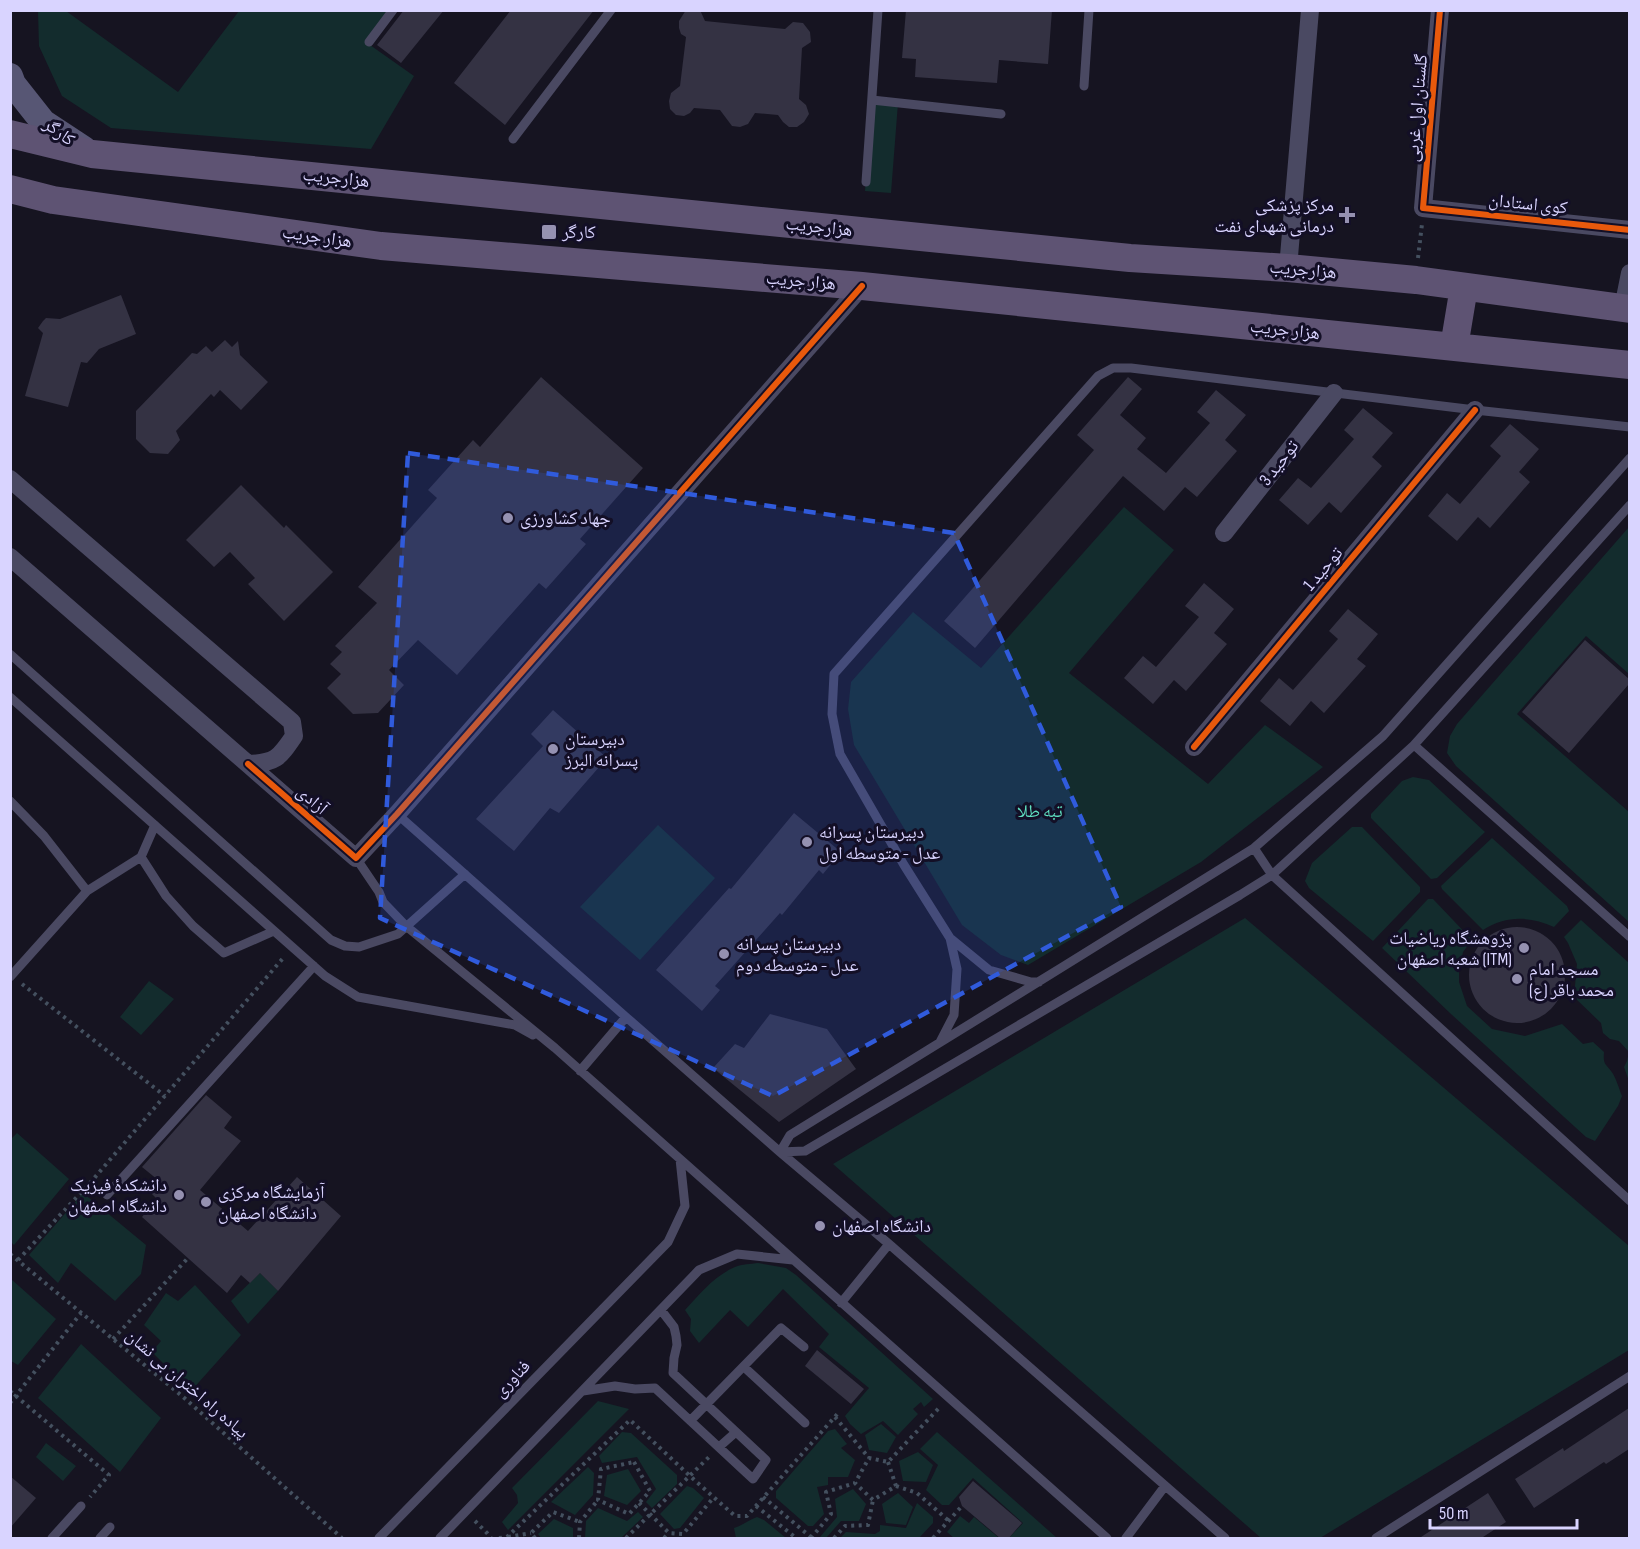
<svg xmlns="http://www.w3.org/2000/svg" width="1640" height="1549" viewBox="0 0 1640 1549" font-family="'Sofia Sans Condensed','Noto Naskh Arabic',sans-serif">
<style>
.green{fill:#132c2d}
.building{fill:#343243}
.lines{fill:none;stroke-linecap:round;stroke-linejoin:round}
.path{stroke:#44505f;stroke-width:4;stroke-dasharray:3 4.5;stroke-linecap:butt}
.lane{stroke:#4a4962;stroke-width:9}
.street{stroke:#4a4962;stroke-width:18}
.secondary{stroke:#575674;stroke-width:26}
.primary{stroke:#5e5373;stroke-width:28}
.cycleway-casing{stroke:#130f26;stroke-width:10}
.cycleway{stroke:#e8590c;stroke-width:6}
.marked{fill:#305bdc;fill-opacity:0.2;stroke:#305bdc;stroke-width:4.5;stroke-dasharray:12 8;stroke-linejoin:round}
.poi-dot{fill:#9591b1;stroke:#130f26;stroke-width:2}
.labels{text-anchor:middle;dominant-baseline:central;stroke-width:6;stroke-linejoin:round;paint-order:stroke}
.street-label{font-size:18px;fill:#d9d4ff;stroke:#130f26}
.poi-label{font-size:18px;fill:#d9d4ff;stroke:#130f26;text-anchor:start}
.park-label{font-size:18px;fill:#5fe0c0;stroke:#130f26}
</style>
<rect width="100%" height="100%" fill="#161421"/>
<path class="green" d="M38 11H66L178 92 239 11H396L370 45 414 76 371 149 111 128 62 96 39 46Z
M872 100 898 103 891 193 865 191Z
M1124 507 1174 550 1069 673 1208 784 1265 725 1323 767 1201 862 1028 965 1001 955 962 925 854 745 848 709 851 682 913 612 981 668Z
M1629 527V674L1586 636 1517 714 1629 812V922L1456 766 1447 753 1450 736 1457 724Z
M1413 777 1429 780 1485 832 1437 878 1431 879 1371 818V814L1402 781Z
M658 825 715 878 640 960 580 907Z
M1352 827H1362L1420 887V892L1373 941 1309 888 1305 881 1312 863Z
M1492 838 1567 906 1569 911 1554 927C1530 916 1506 915 1483 930L1442 889 1441 886Z
M1428 899H1433L1472 940 1463 952 1459 970V982L1467 1006 1492 1029 1525 1036 1562 1024 1583 1044 1593 1042 1604 1052C1603 1064 1605 1063 1611 1071 1616 1077 1619 1089 1622 1096L1618 1106 1595 1141 1586 1137 1451 1014 1382 948Z
M1245 918 1629 1246V1350L1320 1538H1261L833 1164Z
M1581 920 1629 963V1081L1624 1067 1627 1061 1629 1052 1619 1041 1610 1039 1603 1033 1601 1023 1574 997 1577 964 1568 943 1564 937Z
M149 981 174 999 141 1035 120 1017Z
M17 1133 69 1179 14 1245 10 1241V1140Z
M83 1193 146 1245 141 1274 115 1301 71 1263 58 1283 29 1255Z
M758 1263 786 1268 796 1275 933 1399 924 1407 921 1402 913 1409 918 1414 898 1435 883 1421 861 1434 850 1424 845 1416 869 1388 819 1347 829 1334 783 1289 748 1327 730 1310 699 1343 690 1331 691 1319 685 1310C700 1294 714 1276 735 1267 742 1264 751 1264 758 1263Z
M260 1273 278 1291 248 1324 231 1301Z
M11 1279 56 1319 18 1365 11 1361Z
M195 1285 241 1335 191 1391 152 1352 161 1341 144 1325 166 1293 178 1301Z
M81 1344 161 1418 120 1472 38 1398Z
M598 1401 629 1409 508 1530 502 1522 518 1503 517 1495 512 1488Z
M881 1424 896 1437 887 1453 869 1450 865 1435Z
M835 1429 847 1444 841 1448 855 1460 848 1477H828V1485L817 1487 824 1514 813 1526H808L776 1498V1491L828 1431Z
M622 1432 631 1433 677 1475V1484L652 1508 646 1502 656 1489 637 1457 602 1463 599 1456Z
M937 1432 1057 1538H1009L1023 1523 973 1478 949 1505H942L926 1490 938 1465 920 1449Z
M46 1443 76 1466 63 1481 36 1457Z
M918 1452 933 1465 926 1482 903 1481 899 1461Z
M588 1467 594 1473 593 1495 575 1515 551 1502Z
M628 1469 641 1491 627 1505 604 1496 607 1475Z
M687 1486 693 1488 704 1498 680 1528 674 1529 660 1514Z
M853 1489 866 1504 859 1521H841L826 1538H821L820 1537 837 1517 835 1499Z
M898 1493 913 1507 906 1525 886 1523 882 1504Z
M917 1503 933 1517V1523L919 1538H840L846 1532 875 1534 880 1531V1525L906 1528Z
M598 1508 627 1521 638 1512 643 1517 621 1538H585L586 1521Z
M960 1516 969 1523 974 1517 999 1538H954L947 1532Z
M757 1517 764 1520 786 1538H736L734 1528C743 1525 749 1520 757 1517Z
M554 1519 573 1528V1538H541L538 1534Z"/>
<path class="building" d="M404 10H444L401 63 377 45Z
M511 10H594L505 125 454 83Z
M686 10H700L705 21 785 29 793 22 803 23 810 32 811 42 802 48 799 99 806 105 809 114 804 122 797 127H789L783 122 778 115 755 113 748 124 740 127 732 126 720 110 694 108 690 113 684 116 676 115 670 109 669 101 671 93 680 86 686 37 681 34 679 28V21Z
M906 10H1052L1048 64 999 60 997 83 915 77 916 59 902 58Z
M121 295 136 334 99 349 87 363 81 362 68 407 25 396 43 333 38 328 43 321 46 318 60 319Z
M225 340 232 347 238 341 240 355 268 382 241 410 220 390 214 397 211 394 176 431 180 440 168 454 150 453 136 439V411L192 353 197 354 206 346 212 352Z
M541 377 643 468 580 539 586 544 546 589 539 583 457 675 418 640 389 670 404 685 378 713 353 714 327 688 341 674 330 664 342 652 335 646 377 603 358 587 437 498 428 490 473 440 480 447Z
M1128 377 1142 389 1120 415 1146 438 1137 449 1166 473 1210 423 1197 412 1216 390 1246 415 1225 440 1237 451 1197 497 1185 487 1164 511 1123 476 975 648 944 621 1094 450 1077 435Z
M1363 408 1393 433 1372 457 1382 466 1341 513 1329 502 1308 525 1279 500 1298 478 1311 488 1354 439 1344 430Z
M1510 424 1539 449 1519 472 1530 482 1490 528 1478 517 1457 541 1428 516 1447 493 1460 504 1501 456 1490 446Z
M241 485 284 528 286 525 333 572 284 621 248 584 255 578 230 552 214 567 186 540Z
M1204 583 1234 609 1214 633 1227 644 1186 691 1174 680 1153 704 1124 678 1143 656 1156 667 1199 617 1185 606Z
M1348 609 1378 634 1357 659 1366 666 1324 713 1311 701 1290 726 1260 701 1279 678 1293 690 1338 639 1329 631Z
M1585 640 1629 679V684L1569 753 1522 712Z
M553 710 607 758 559 813 550 808 514 851 476 819 543 746 531 734Z
M794 813 841 852 823 874 819 870 782 915 780 913 715 986 720 990 702 1011 656 970 729 888 731 889Z
M1469 975a48 48 0 1 1 96 0a48 48 0 1 1-96 0Z
M770 1014 827 1029 856 1069 779 1122 713 1068 735 1044 744 1048Z
M206 1095 232 1117 224 1128 241 1141 200 1190 248 1231 297 1177 341 1216 278 1291 260 1273 250 1283 241 1275 227 1293 142 1217 157 1199 149 1191 158 1180 142 1167Z
M817 1350 864 1389 851 1404 805 1366Z
M1629 1408V1449L1606 1464 1604 1462 1534 1508 1515 1479 1563 1448 1564 1451Z
M10 1476 36 1498 10 1528Z
M973 1481 1022 1523 1008 1539H1001L962 1506 959 1497Z
M1488 1493 1506 1522 1480 1539H1418Z"/>
<g class="lines">
<path class="path" d="M1418 258 1422 224
M22 984 165 1096
M10 1254 182 1396 342 1538
M18 1260 90 1183 284 957
M113 1339 188 1258
M10 1391 109 1475 90 1497
M10 1403 81 1313
M835 1417 869 1458
M634 1462 650 1491 629 1514 598 1500 601 1469Z
M888 1462 896 1486 873 1500 855 1483 869 1458 888 1462 940 1407
M896 1486 917 1493 949 1521
M763 1497 812 1538
M639 1503 669 1533 683 1534 714 1497
M756 1506 796 1538
M475 1521 487 1533 491 1538
M508 1537 531 1533
M499 1538 507 1537 630 1420 690 1476 735 1516H747L840 1411
M535 1538 531 1533 553 1512 580 1522
M579 1538 580 1522 598 1500
M626 1538 709 1457
M664 1538 669 1533
M811 1538 831 1514 826 1492 855 1483
M834 1538 845 1526 868 1525 873 1500
M933 1538 962 1506"/>
<path class="lane" d="M369 42 393 10
M1084 86 1089 10
M872 100 1001 114
M513 139 611 10
M866 182 878 10
M10 654 331 940 345 946 359 947 398 934 465 874
M10 697 325 976 358 997 515 1025 533 1035
M1414 745 1630 937
M10 801 44 836 87 891
M397 814 626 1017 780 1152 889 1244 1225 1538
M1254 848 1272 875 1630 1201
M141 857 166 896 193 926 224 953 274 931
M356 858 379 892 383 902 406 926 555 1048 1107 1538
M10 977 87 891 141 857 155 825
M1039 982H1031L989 970 950 938 904 865 840 754 832 714 834 674 1098 376 1113 368H1131L1475 410 1630 427
M940 1042 954 1015 957 969 950 938
M580 1071 626 1017
M780 1152 790 1135 1064 966 1254 848 1383 736 1630 458
M780 1152 805 1151 1240 895 1272 875 1414 745 1630 505
M107 1195 314 966
M841 1303 889 1244
M744 1367 805 1423
M583 1391 615 1386 635 1389 655 1388 753 1479 766 1460 673 1373 674 1358 677 1345 676 1336 674 1327 661 1310
M691 1420 781 1328 804 1347
M719 1447 736 1432
M52 1538 81 1506
M100 1538 110 1527
M379 1538 668 1242 685 1206 680 1159
M440 1538 699 1270 737 1254 793 1260
M1126 1538 1165 1486
M1376 1538 1630 1376"/>
<path class="street" d="M1440 10 1423 208 1630 230
M1288 268 1310 10
M1623 308 1630 273
M10 479 292 722 294 736C279 758 276 763 248 764L10 557
M1224 533 1334 393
M1194 747 1475 410
M248 764 356 858 397 814 862 286"/>
<path class="secondary" d="M10 76 13 84 43 122 84 149"/>
<path class="primary" d="M10 134 92 154 1130 258 1288 268 1416 280 1630 309
M10 189 53 200 381 246 862 286 1630 365
M1454 347 1464 287"/>
<g class="cycleway-casing">
<path id="cycleway" d="M1440 10 1423 208 1630 230
M1194 747 1475 410
M248 764 356 858 397 814 862 286"/>
</g>
<use href="#cycleway" class="cycleway"/>
</g>
<path class="marked" d="M408 453 954 533 1121 907 773 1096 380 918Z"/>
<g class="poi-dot">
<path d="M1344 206h6v6h6v6h-6v6h-6v-6h-6v-6h6z"/>
<rect x="541" y="224" width="16" height="16" rx="3"/>
<circle cx="508" cy="518" r="6"/>
<circle cx="553" cy="749" r="6"/>
<circle cx="807" cy="842" r="6"/>
<circle cx="1524" cy="948" r="6"/>
<circle cx="724" cy="954" r="6"/>
<circle cx="1517" cy="979" r="6"/>
<circle cx="179" cy="1195" r="6"/>
<circle cx="206" cy="1202" r="6"/>
<circle cx="820" cy="1226" r="6"/>
</g>
<g class="labels">
<g class="street-label">
<text transform="translate(1417 108) rotate(-85)">گلستان اول غربی</text>
<text transform="translate(59 132) rotate(36)">کارگر</text>
<text transform="translate(336 178) rotate(6)">هزارجریب</text>
<text transform="translate(1528 204) rotate(6)">کوی استادان</text>
<text transform="translate(819 227) rotate(6)">هزارجریب</text>
<text transform="translate(317 237) rotate(8)">هزار جریب</text>
<text transform="translate(1303 270) rotate(5)">هزارجریب</text>
<text transform="translate(801 281) rotate(5)">هزار جریب</text>
<text transform="translate(1285 330) rotate(6)">هزار جریب</text>
<text transform="translate(1279 463) rotate(-52)">توحید 3</text>
<text transform="translate(1323 569) rotate(-50)">توحید 1</text>
<text transform="translate(312 800) rotate(41)">آزادی</text>
<text transform="translate(512 1379) rotate(-46)">فناوری</text>
<text transform="translate(187 1384) rotate(41)">پیاده راه اختران بی نشان</text>
</g>
<g class="poi-label">
<text x="1334" y="205" text-anchor="end">مرکز پزشکی<tspan x="1334" dy="21">درمانی شهدای نفت</tspan></text>
<text x="562" y="232">کارگر</text>
<text x="520" y="518">جهاد کشاورزی</text>
<text x="565" y="739">دبیرستان<tspan x="565" dy="21">پسرانه البرز</tspan></text>
<text x="819" y="832">دبیرستان پسرانه<tspan x="819" dy="21">عدل - متوسطه اول</tspan></text>
<text x="1512" y="938" text-anchor="end">پژوهشگاه رياضيات<tspan x="1512" dy="21">شعبه اصفهان (ITM)</tspan></text>
<text x="736" y="944">دبیرستان پسرانه<tspan x="736" dy="21">عدل - متوسطه دوم</tspan></text>
<text x="1529" y="969">مسجد امام<tspan x="1529" dy="21">محمد باقر (ع)</tspan></text>
<text x="167" y="1185" text-anchor="end">دانشکدهٔ فیزیک<tspan x="167" dy="21">دانشگاه اصفهان</tspan></text>
<text x="218" y="1192">آزمایشگاه مرکزی<tspan x="218" dy="21">دانشگاه اصفهان</tspan></text>
<text x="832" y="1226">دانشگاه اصفهان</text>
</g>
<g class="park-label">
<text x="1040" y="811">تبه طلا</text>
</g>
</g>
<rect width="1640" height="1549" fill="none" stroke="#d9d4ff" stroke-width="24"/>
<path d="M1430 1519v9h147v-9" fill="none" stroke="#d9d4ff" stroke-width="3"/>
<text x="1439" y="1519" font-size="18" fill="#d9d4ff" stroke="#130f26" stroke-width="4.5" paint-order="stroke">50 m</text>
</svg>
